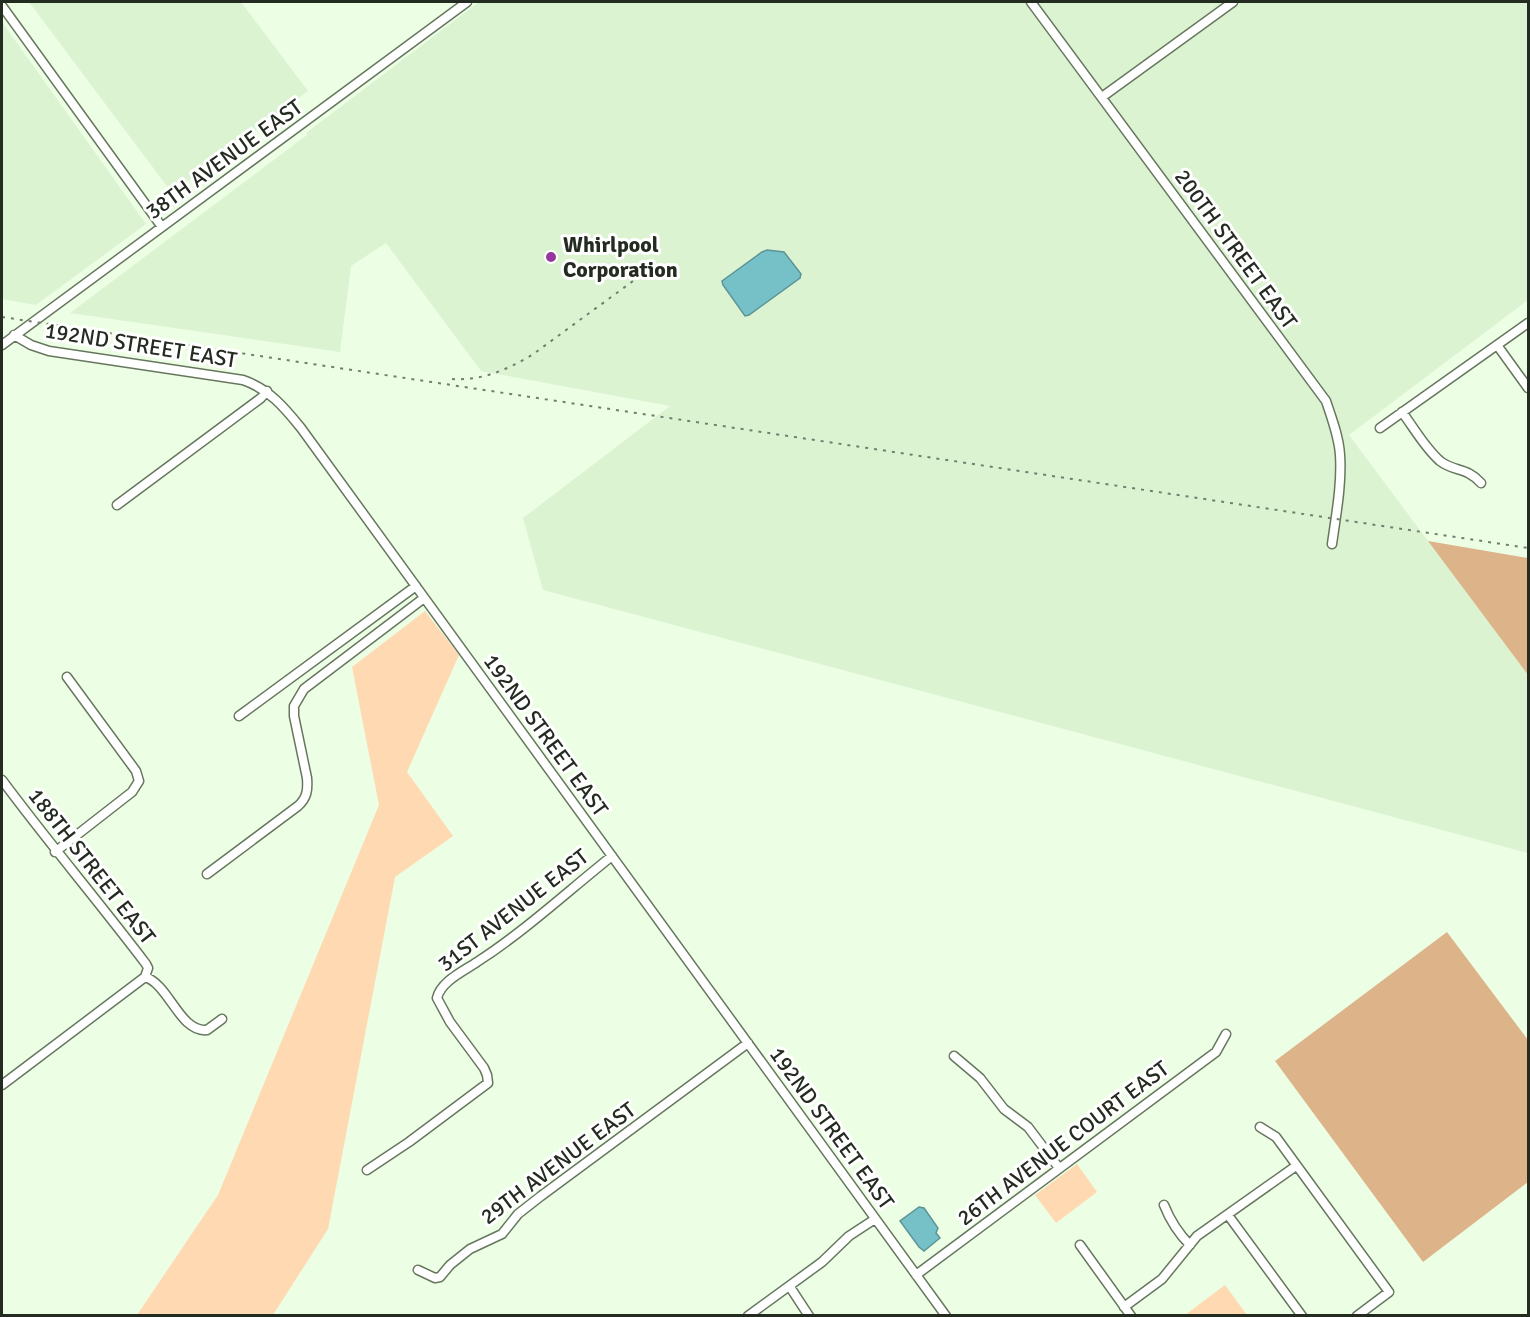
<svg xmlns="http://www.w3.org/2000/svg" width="1530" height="1317" viewBox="0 0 1530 1317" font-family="Signika,sans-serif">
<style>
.built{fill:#dcf3d2}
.green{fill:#ffd9b2}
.forest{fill:#ddb489}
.water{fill:#76c1c8;stroke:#5d9496;stroke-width:1.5}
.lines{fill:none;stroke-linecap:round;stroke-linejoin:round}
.minor-casing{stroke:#67775f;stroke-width:11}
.minor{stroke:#fff;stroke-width:8}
.rail{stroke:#737e6e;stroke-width:2;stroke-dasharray:3 6;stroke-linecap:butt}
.poi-dot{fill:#97369d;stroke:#fff;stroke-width:2}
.labels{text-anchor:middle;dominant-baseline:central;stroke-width:6;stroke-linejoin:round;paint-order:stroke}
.street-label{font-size:22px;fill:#242b21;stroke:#fff}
.poi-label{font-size:22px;font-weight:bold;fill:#242b21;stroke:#fff;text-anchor:start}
</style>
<rect width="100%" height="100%" fill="#ecfee4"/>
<path class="built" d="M29 2H241L308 91 172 193Z
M479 2H1528V300L1349 435 1528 675V853L543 590 523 518 670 406 481 371 386 243 351 266 340 352 70 313 307 135 306 133Z
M2 22 146 224 36 305 2 299Z"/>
<path class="green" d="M425 611 459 655 407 772 453 836 395 877 328 1229 273 1315H137L218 1195 379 805 352 667Z
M1077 1164 1097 1192 1056 1223 1035 1195Z
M1225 1285 1247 1315H1185Z"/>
<path class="forest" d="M1428 541 1528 558V675Z
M1447 932 1528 1040V1182L1423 1262 1275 1061Z"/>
<path class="water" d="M767 250 784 252 801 274 800 278 749 315 745 316 723 285 722 281 762 252Z
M919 1207 924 1208 938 1228 936 1233 940 1238 924 1251 919 1247 900 1221Z"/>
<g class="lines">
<g class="minor-casing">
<path id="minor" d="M1031 2 1326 401C1332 419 1339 437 1340 455 1342 484 1336 515 1332 544
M2 6 162 227
M1102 97 1233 2
M14 335 31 345 49 351 243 380C269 389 284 407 301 428L946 1316
M2 345 467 2
M1497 345 1528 388
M1402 412C1414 428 1425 448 1440 461 1454 472 1467 467 1481 483
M1380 428 1528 323
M117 505 261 398 267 391
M239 716 416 586
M2 780C48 842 99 902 146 964L148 968 145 977
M55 852 132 792 139 781 136 771 67 677
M207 874 298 806C307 798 308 790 307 778L294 716V706L304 689 424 598
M145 977C169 984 180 1033 207 1030L222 1019
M954 1056 980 1078 1004 1109 1028 1127 1059 1168
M2 1085 145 977
M1260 1127 1276 1137 1389 1292 1357 1316
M367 1170 409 1142 488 1083 487 1075 484 1068 450 1022 437 998C441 981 464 971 477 962 525 931 568 891 612 856
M1164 1205C1170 1220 1178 1233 1190 1245
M1228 1215 1302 1316
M1080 1245 1131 1316
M418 1270 435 1278 440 1277 450 1265 470 1249 502 1234 518 1214 541 1196 748 1043
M916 1275 1216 1052 1226 1034
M790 1287 809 1316
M1124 1307 1162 1279 1197 1236 1296 1166
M748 1316 822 1262 849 1236 875 1219"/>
</g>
<use href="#minor" class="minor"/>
<path class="rail" d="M2 317 1528 548
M452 379C481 381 507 370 532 355L659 262"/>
</g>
<circle class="poi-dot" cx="551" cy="257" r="6"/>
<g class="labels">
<g class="street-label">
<text transform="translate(224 159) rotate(-36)">38TH AVENUE EAST</text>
<text transform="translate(1236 249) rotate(54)">200TH STREET EAST</text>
<text transform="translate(141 345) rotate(9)">192ND STREET EAST</text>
<text transform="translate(546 735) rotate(54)">192ND STREET EAST</text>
<text transform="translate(92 866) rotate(52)">188TH STREET EAST</text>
<text transform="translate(513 910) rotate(-38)">31ST AVENUE EAST</text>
<text transform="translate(832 1128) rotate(54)">192ND STREET EAST</text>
<text transform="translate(1063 1143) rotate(-37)">26TH AVENUE COURT EAST</text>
<text transform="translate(558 1163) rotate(-37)">29TH AVENUE EAST</text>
</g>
<g class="poi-label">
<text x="563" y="244">Whirlpool<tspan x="563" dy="25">Corporation</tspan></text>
</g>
</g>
<rect width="1530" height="1317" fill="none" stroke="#242b21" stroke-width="6"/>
</svg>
